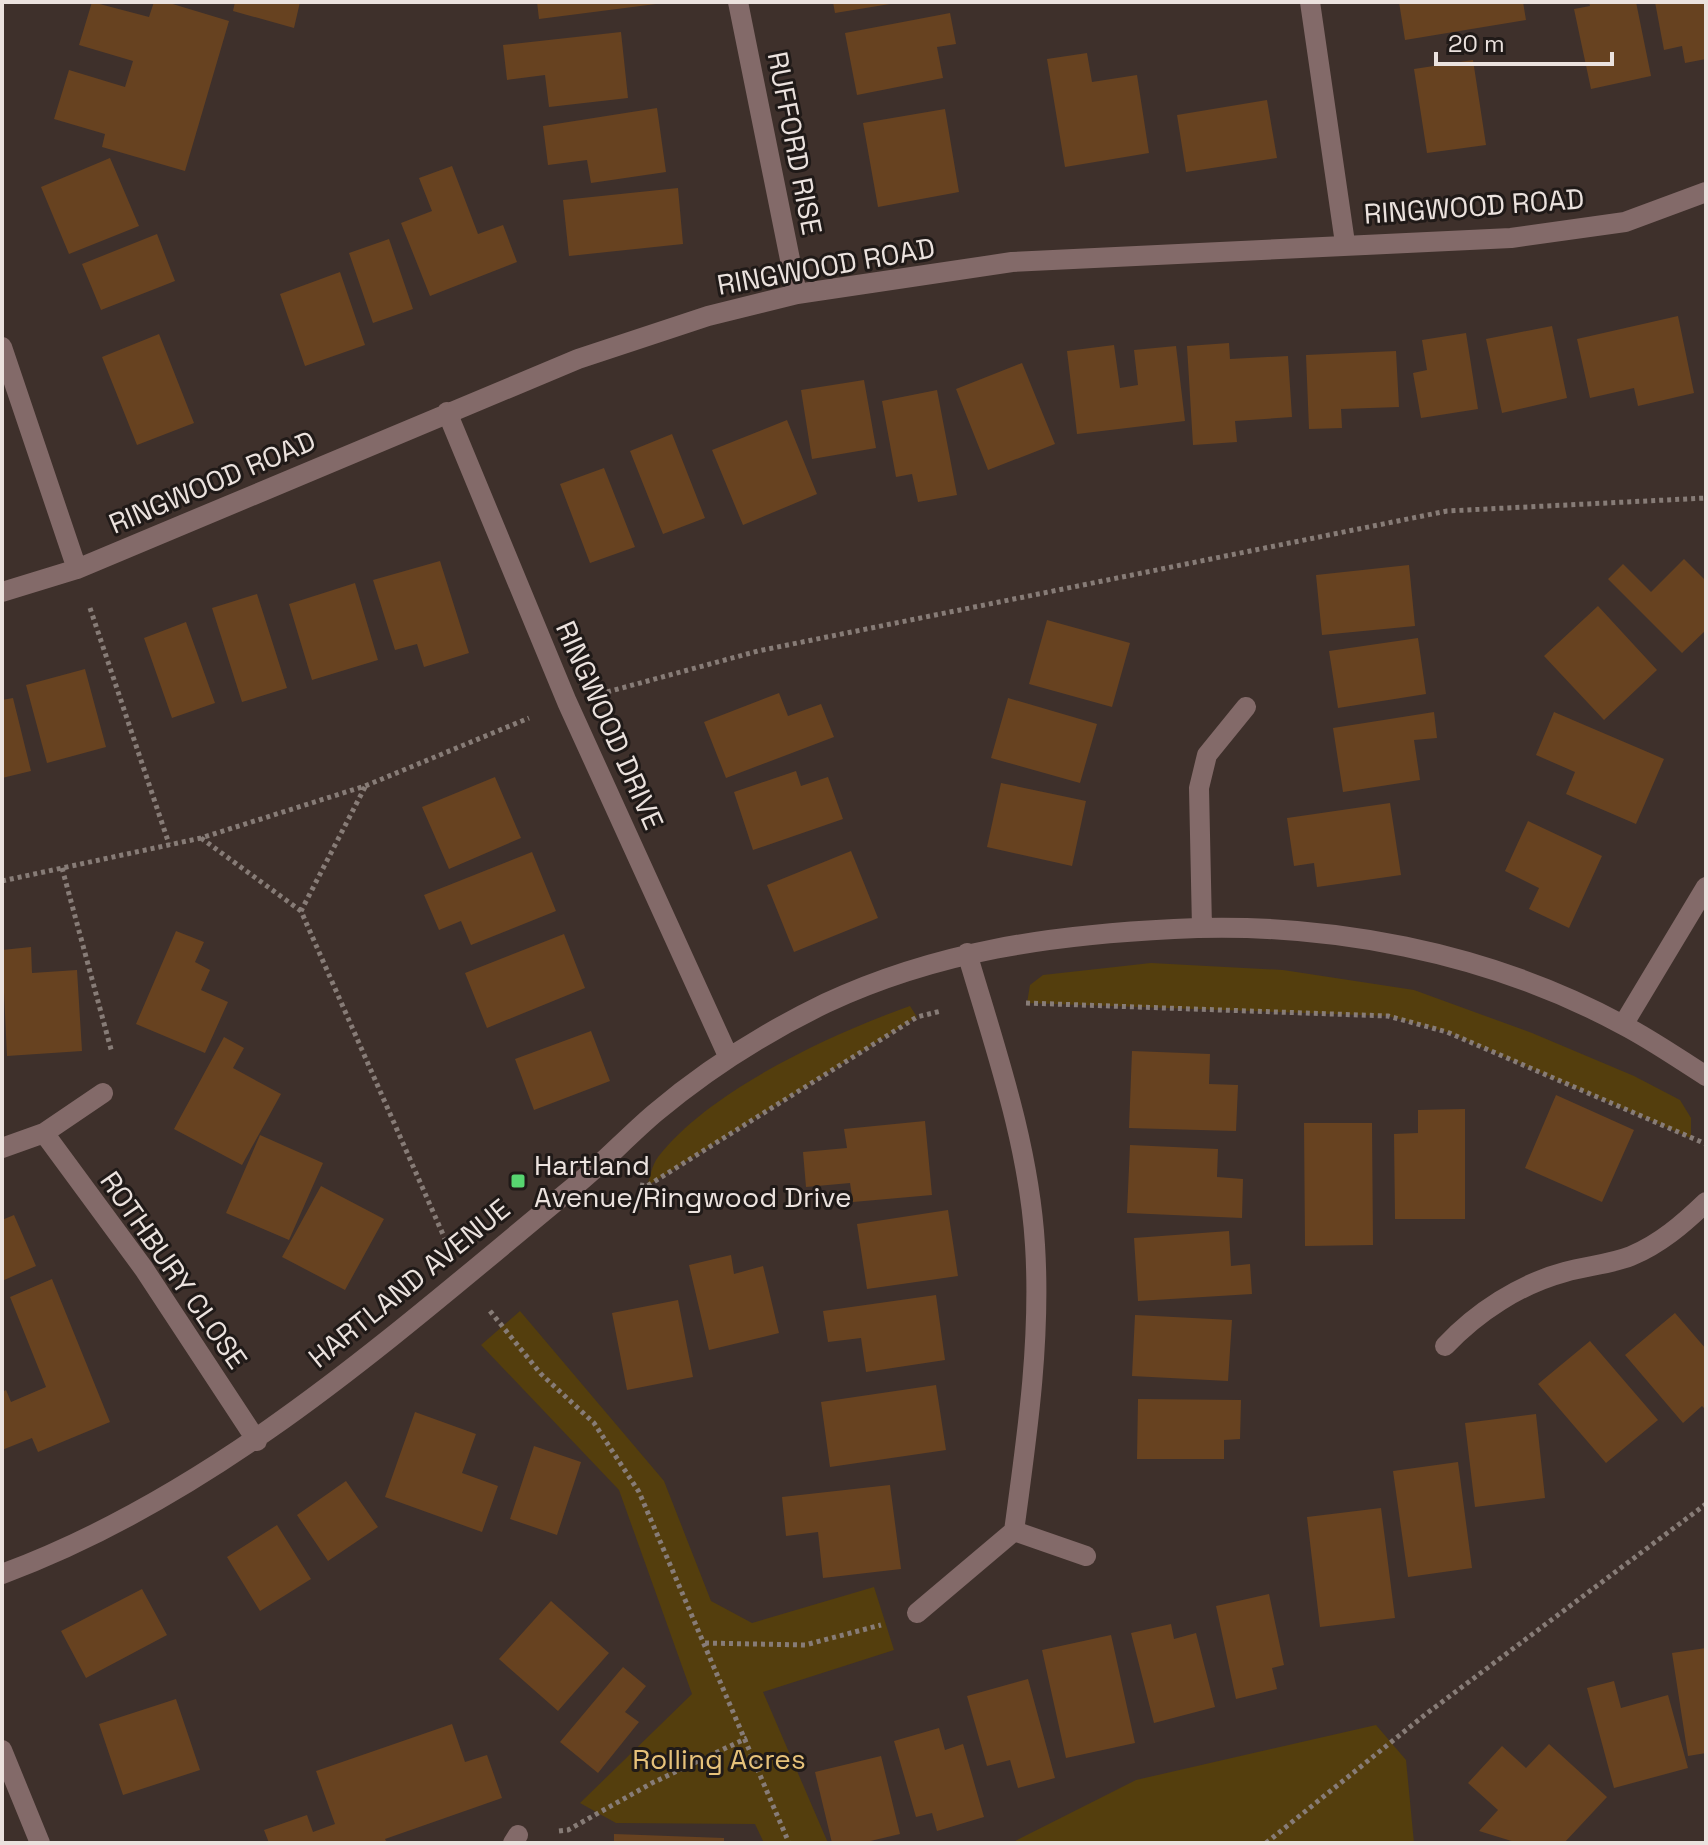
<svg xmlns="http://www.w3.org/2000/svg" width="1708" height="1845" viewBox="0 0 1708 1845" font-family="'Space Grotesk',sans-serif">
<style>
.green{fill:#543e0d}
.building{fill:#674220}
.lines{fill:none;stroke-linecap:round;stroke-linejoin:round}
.path{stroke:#877c77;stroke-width:5;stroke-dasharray:4 4;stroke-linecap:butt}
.minor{stroke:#836a69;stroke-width:20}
.poi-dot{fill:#57d570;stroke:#201a18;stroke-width:3}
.labels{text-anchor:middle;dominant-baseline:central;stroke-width:6;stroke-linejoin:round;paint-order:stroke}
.street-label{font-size:28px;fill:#ebe2de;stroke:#201a18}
.poi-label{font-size:28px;fill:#ebe2de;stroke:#201a18;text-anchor:start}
.park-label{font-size:28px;fill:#e7c27a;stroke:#201a18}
</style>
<rect width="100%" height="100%" fill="#3e302b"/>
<path class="green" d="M1151 963 1283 970 1414 990 1532 1033 1634 1076 1680 1100 1691 1118V1138L1447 1032 1388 1016 1027 1003 1030 985 1043 975Z
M910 1006 917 1017 647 1186C650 1177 652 1165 658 1157 710 1090 831 1034 910 1006Z
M520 1311 664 1481 711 1601 752 1623 874 1587 894 1650 763 1692 828 1843H764L755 1824 616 1823 580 1803 692 1694 619 1490 481 1345Z
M1376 1725 1406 1760 1414 1843H1011L1136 1780Z"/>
<path class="building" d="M92 2 149 17 154 2H166L229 21 185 171 102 147 105 134 54 119 69 70 125 87 133 61 79 45Z
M235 2H300L294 28 233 11Z
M537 2H656V4L539 19Z
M833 2H890V4L835 13Z
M1399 2H1523L1526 20 1405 40Z
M1589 2H1636L1651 76 1591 89 1574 9 1590 6Z
M1655 2H1706V59L1685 63 1682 46 1664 50Z
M950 13 956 44 937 47 943 78 857 95 845 33Z
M621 32 628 98 549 107 545 75 507 80 503 45Z
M1087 53 1092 82 1137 75 1149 153 1065 167 1047 59Z
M1473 60 1486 145 1427 153 1414 69Z
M1267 100 1277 158 1186 172 1177 115Z
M657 108 666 172 591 183 587 160 548 165 543 126Z
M945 109 959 192 878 207 863 123Z
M110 158 139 226 69 254 41 187Z
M452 166 478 234 503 225 517 262 430 296 401 223 432 211 419 178Z
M678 188 683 244 569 256 563 200Z
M157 234 175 281 101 310 82 264Z
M389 239 413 309 373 323 349 253Z
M340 272 365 345 305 366 280 294Z
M1678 316 1694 393 1638 406 1634 388 1590 398 1577 339Z
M1552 326 1567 398 1502 413 1486 339Z
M1466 333 1478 409 1421 418 1413 373 1427 370 1422 340Z
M159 334 194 423 137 445 102 357Z
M1229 343 1230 359 1288 356 1292 417 1235 421 1237 442 1193 445 1187 346Z
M1114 345 1120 388 1138 385 1134 350 1176 346 1185 421 1077 434 1067 351Z
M1396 351 1399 407 1341 409 1342 428 1309 429 1306 355Z
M1022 363 1055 444 988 470 956 389Z
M864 380 876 448 812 459 801 390Z
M937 390 957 495 918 502 912 474 896 477 882 401Z
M787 420 817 494 743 525 712 450Z
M672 434 705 518 663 534 630 451Z
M604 468 635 547 590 563 560 484Z
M1684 559 1706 581V630L1682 653 1608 579 1623 564 1651 592Z
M440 561 469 653 424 667 417 644 395 650 373 580Z
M1409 565 1415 626 1322 635 1316 575Z
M355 583 378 660 312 680 289 604Z
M257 594 287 688 242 702 212 608Z
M1598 606 1657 670 1604 720 1544 656Z
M1047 620 1130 643 1112 707 1029 684Z
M186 622 215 703 172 718 144 638Z
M1418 638 1426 694 1338 708 1329 651Z
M85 669 106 747 47 763 26 685Z
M779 693 788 716 821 704 834 737 726 778 704 722Z
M13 698 31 771 2 778V700Z
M1008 698 1097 724 1080 783 991 758Z
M1434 712 1437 738 1414 740 1420 780 1343 792 1333 728Z
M1554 712 1664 759 1636 824 1566 794 1575 772 1536 755Z
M796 771 801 786 828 777 843 819 753 850 734 792Z
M495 777 521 838 449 869 422 807Z
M1001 783 1086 801 1072 866 987 847Z
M1390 803 1401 875 1317 887 1314 863 1294 866 1287 818Z
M1528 821 1602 856 1569 928 1529 909 1539 888 1505 871Z
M851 851 878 918 794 952 767 885Z
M532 852 556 911 471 945 461 921 439 930 424 895Z
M176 931 204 942 195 962 210 970 201 990 228 1002 205 1053 136 1024Z
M564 934 585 988 487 1028 465 973Z
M31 947 32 973 77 970 82 1051 7 1056 2 950Z
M591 1031 610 1081 534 1110 515 1059Z
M224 1037 244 1048 233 1068 281 1094 242 1165 174 1129Z
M1132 1051 1210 1054 1209 1084 1238 1085 1236 1131 1129 1128Z
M1556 1095 1634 1130 1602 1202 1525 1168Z
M1465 1109V1219H1395L1394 1134 1418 1133V1110Z
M925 1121 932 1195 853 1202 850 1183 806 1187 803 1152 847 1148 844 1129Z
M1304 1123H1372L1373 1245 1305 1246Z
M260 1135 323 1163 289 1240 226 1213Z
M1130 1145 1218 1149 1217 1177 1243 1179 1242 1218 1127 1213Z
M321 1186 384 1219 345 1290 282 1257Z
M948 1210 958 1276 867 1289 857 1224Z
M14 1215 36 1266 2 1281V1220Z
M1229 1231 1231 1266 1250 1264 1252 1294 1138 1301 1134 1238Z
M731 1255 734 1274 763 1266 779 1333 709 1350 689 1265Z
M52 1279 110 1422 38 1452 32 1438 2 1450V1392L6 1390 11 1402 46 1387 10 1297Z
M936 1295 945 1360 866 1372 861 1338 828 1342 823 1311Z
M678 1300 693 1377 627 1390 612 1313Z
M1675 1313 1706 1349V1410L1702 1406 1683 1423 1625 1355Z
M1135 1315 1232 1320 1228 1381 1132 1376Z
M1590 1341 1658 1420 1606 1463 1538 1384Z
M936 1385 946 1450 830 1467 821 1402Z
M1138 1399 1241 1400 1240 1439 1224 1440V1459H1137Z
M415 1412 476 1434 462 1473 498 1486 482 1532 385 1497Z
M1536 1414 1545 1498 1475 1507 1465 1423Z
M534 1446 581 1462 557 1535 510 1519Z
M1458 1462 1472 1568 1408 1577 1393 1471Z
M346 1481 378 1527 328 1561 297 1515Z
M890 1485 901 1569 823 1578 818 1532 786 1536 782 1497Z
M1381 1508 1395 1618 1320 1627 1307 1517Z
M277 1525 311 1579 260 1611 227 1557Z
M142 1589 167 1635 86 1678 61 1631Z
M1269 1594 1284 1665 1272 1668 1277 1689 1236 1699 1216 1606Z
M551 1601 609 1653 558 1711 499 1659Z
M1171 1624 1174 1639 1196 1633 1215 1707 1154 1723 1131 1633Z
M1111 1635 1135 1743 1066 1758 1042 1650Z
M1706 1648V1753L1688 1756 1672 1653Z
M623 1667 646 1686 625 1712 639 1722 598 1773 560 1742Z
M1028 1679 1055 1778 1018 1788 1010 1760 987 1766 967 1696Z
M1614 1681 1621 1708 1668 1695 1688 1768 1614 1788 1587 1688Z
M176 1699 200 1770 123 1795 99 1724Z
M452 1724 465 1762 487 1755 502 1798 385 1839 387 1843H269L264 1830 307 1815 313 1832 335 1824 316 1771Z
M939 1728 945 1750 963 1744 984 1817 937 1831 932 1813 916 1817 894 1741Z
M1549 1744 1607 1797 1564 1843H1518L1479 1831 1498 1810 1468 1783 1502 1746 1526 1768Z
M881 1756 900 1834 862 1843H832L815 1772Z
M614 1834 724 1838V1843H614Z"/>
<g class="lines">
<path class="path" d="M90 608 169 844
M607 692 758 651 1447 511 1706 498
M365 787 301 911 445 1239
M201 838 301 911
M62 868 112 1053
M2 881 201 838 365 786 529 718
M1026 1003 1388 1016 1447 1032 1706 1144
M640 1185 647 1186 917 1017 941 1011
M490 1311 541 1374 594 1423 639 1492 789 1843
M705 1643 805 1645 881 1625
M559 1831 568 1830 652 1783 747 1738
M1266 1843 1426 1714 1706 1504"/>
<path class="minor" d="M738 2 797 294
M1310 2 1345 243
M2 347 77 569
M447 412 567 702 729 1058
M2 592 77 569 578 359 708 316 797 294 1012 262 1511 238 1625 222 1706 192
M1202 928 1199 788 1207 755 1246 707
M967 953C995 1048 1029 1144 1035 1245 1041 1341 1027 1436 1014 1531
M1623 1025 1706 887
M44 1133 144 1269 257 1441
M2 1148 44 1133 103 1093
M1445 1346C1477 1312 1520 1284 1565 1272 1586 1266 1611 1264 1631 1256 1660 1244 1683 1224 1706 1202
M2 1574C221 1493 398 1331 576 1185 604 1162 628 1136 655 1113 706 1070 766 1032 826 1003 938 951 1051 935 1174 929 1326 921 1489 952 1623 1025 1652 1040 1679 1059 1706 1076
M917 1613 1014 1531 1086 1556
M2 1750 40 1843
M513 1843 518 1835"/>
</g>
<rect class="poi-dot" x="510" y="1173" width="16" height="16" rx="4"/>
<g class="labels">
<g class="street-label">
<text transform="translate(795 143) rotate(79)">RUFFORD RISE</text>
<text transform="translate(1474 206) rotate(-4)">RINGWOOD ROAD</text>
<text transform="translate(826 266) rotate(-10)">RINGWOOD ROAD</text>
<text transform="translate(212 482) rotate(-23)">RINGWOOD ROAD</text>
<text transform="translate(610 725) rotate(66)">RINGWOOD DRIVE</text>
<text transform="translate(174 1270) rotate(55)">ROTHBURY CLOSE</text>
<text transform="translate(409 1283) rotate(-39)">HARTLAND AVENUE</text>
</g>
<g class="poi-label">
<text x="534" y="1165">Hartland<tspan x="534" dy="32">Avenue/Ringwood Drive</tspan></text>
</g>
<g class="park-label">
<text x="719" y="1759">Rolling Acres</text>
</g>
</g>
<rect width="1708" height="1845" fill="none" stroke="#ebe2de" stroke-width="8"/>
<path d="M1436 52v12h176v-12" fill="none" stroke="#ebe2de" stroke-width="4"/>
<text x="1448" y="52" font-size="24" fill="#ebe2de" stroke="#201a18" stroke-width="6" paint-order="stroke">20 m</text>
</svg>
